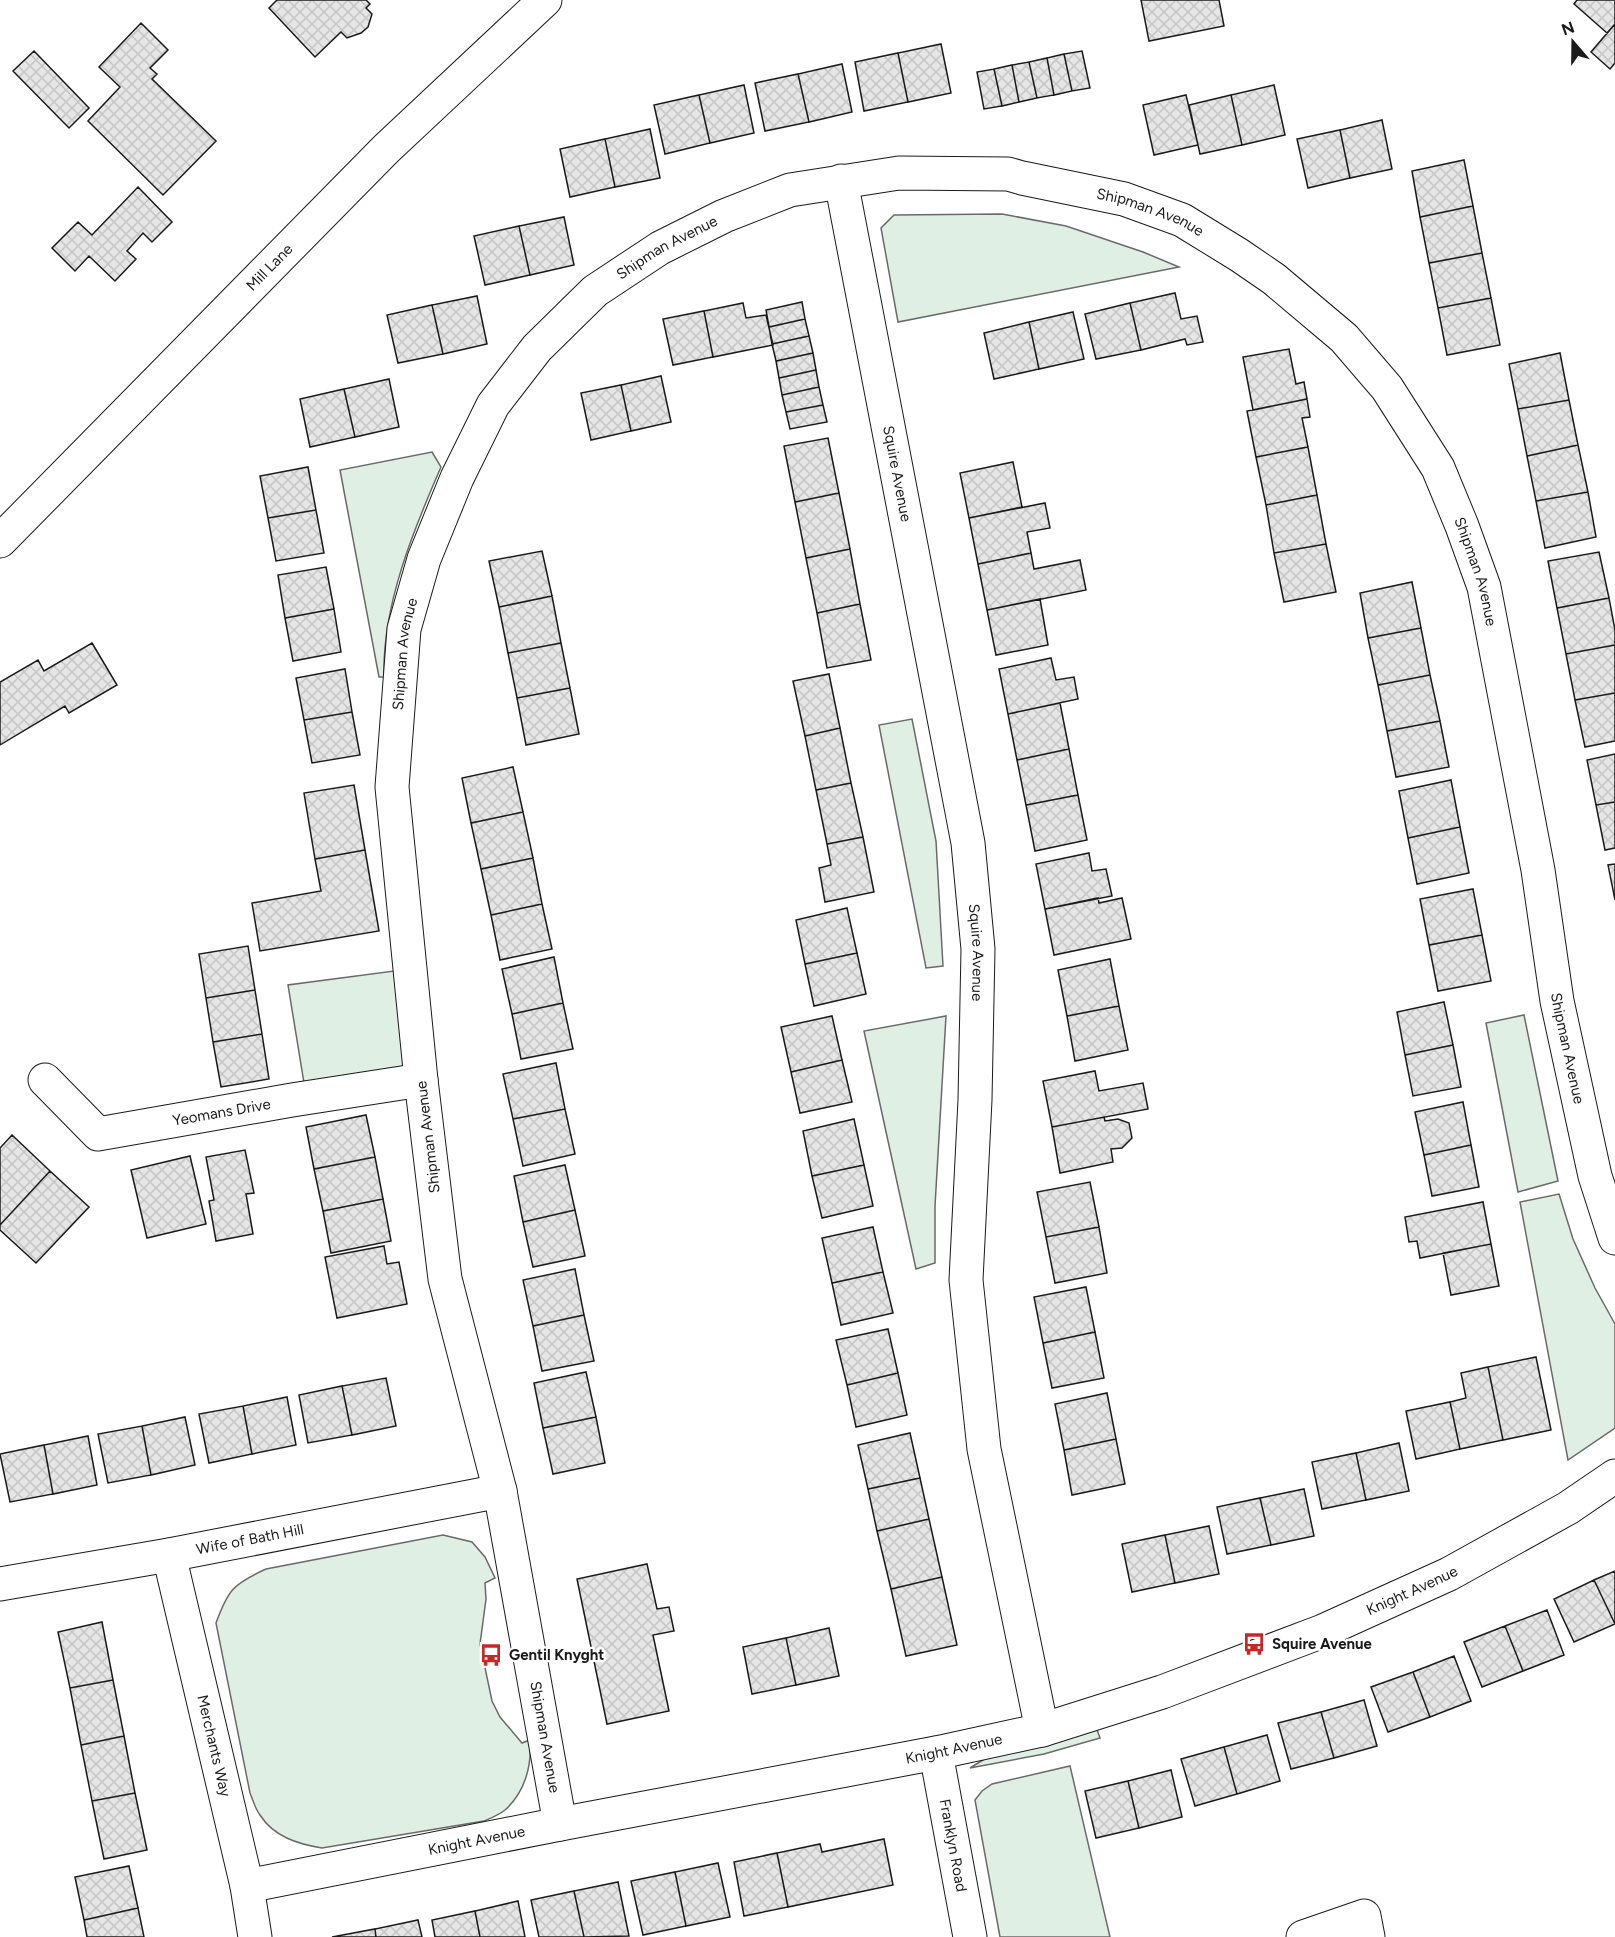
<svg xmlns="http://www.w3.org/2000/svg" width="1615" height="1937" viewBox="0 0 1615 1937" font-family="Figtree,sans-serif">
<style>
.green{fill:#e0efe3;stroke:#6a6a6a;stroke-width:1.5}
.building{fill:url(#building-cross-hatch);stroke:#1a1a1a;stroke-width:1.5}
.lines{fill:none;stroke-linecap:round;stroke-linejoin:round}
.street-casing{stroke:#1a1a1a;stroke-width:35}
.street{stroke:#fff;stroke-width:33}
.labels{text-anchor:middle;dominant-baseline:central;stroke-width:4.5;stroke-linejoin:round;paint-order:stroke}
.street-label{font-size:15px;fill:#1a1a1a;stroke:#fff}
.poi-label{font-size:15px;font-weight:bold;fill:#1a1a1a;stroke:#fff;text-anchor:start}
</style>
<defs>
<pattern id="building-cross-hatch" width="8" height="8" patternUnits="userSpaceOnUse" patternTransform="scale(1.5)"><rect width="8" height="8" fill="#e6e6e6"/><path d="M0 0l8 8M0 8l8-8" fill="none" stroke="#c5c5c5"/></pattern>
</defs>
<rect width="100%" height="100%" fill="#fff"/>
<path class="green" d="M1002 214 1066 226 1143 252 1179 267 898 322 881 228 894 215Z
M432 452 441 467C413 531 382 606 384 677H379L340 470Z
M912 719 936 841 943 966 926 968 879 725Z
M394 971 406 1074 305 1089 288 985Z
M1524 1015 1558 1181 1518 1192 1486 1023Z
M946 1016 935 1206V1263L916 1269 864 1031Z
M1559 1194 1573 1239 1595 1288 1615 1324V1428L1568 1460 1520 1202Z
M443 1535 472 1542 485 1557 495 1578 485 1583 486 1599 480 1644 492 1701 500 1717 522 1743 530 1740C532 1766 525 1792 505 1810 499 1815 491 1818 484 1821L322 1848C298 1844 274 1837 260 1815 255 1809 253 1800 250 1793L216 1623C228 1590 233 1584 266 1569Z
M1096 1727 1100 1738 1044 1754 970 1768 991 1755Z
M1070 1766 1110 1937H1000L975 1800 982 1791 992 1784Z"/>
<path class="building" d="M277 0H366L370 4 366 8 372 14 368 27 361 33 347 38 341 32 315 57 269 8Z
M1141 0H1219L1224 26 1149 41Z
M1577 0H1615V24L1607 33 1574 4Z
M141 23 168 50 150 68 157 74 152 79 216 141 163 195 88 121 120 87 99 67Z
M1615 24V63L1610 69 1591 52Z
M941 44 951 93 908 102 898 53Z
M34 51 89 108 69 128 13 71Z
M1082 51 1090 88 1072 91 1064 54Z
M898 53 908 102 864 111 855 62Z
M1064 54 1072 91 1054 95 1047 58Z
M1047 58 1054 95 1037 98 1029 62Z
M1029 62 1037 98 1019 102 1012 65Z
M842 64 852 112 809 122 798 74Z
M1012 65 1019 102 1002 106 994 69Z
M994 69 1002 106 984 109 977 72Z
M798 74 809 122 765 131 755 83Z
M744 85 754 133 710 143 699 95Z
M1274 85 1285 135 1242 145 1231 95Z
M699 95 710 143 665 154 654 105Z
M1186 95 1198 145 1154 155 1143 105Z
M1231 95 1242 145 1200 154 1189 105Z
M1382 120 1392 169 1350 178 1340 130Z
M650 129 660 178 615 187 605 139Z
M1340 130 1350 178 1308 188 1297 139Z
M605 139 615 187 570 197 560 149Z
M1464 160 1473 206 1420 217 1412 171Z
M138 187 172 222 152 242 143 233 127 251 136 259 115 281 89 256 75 271 52 248 78 222 92 235Z
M1473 206 1482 253 1429 263 1420 217Z
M564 217 574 265 530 275 519 226Z
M519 226 530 275 485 285 474 236Z
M1482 253 1491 298 1438 308 1429 263Z
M1175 293 1181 319 1197 316 1203 342 1187 345 1185 339 1141 350 1130 303Z
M477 296 487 344 443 354 432 305Z
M1491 298 1500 345 1447 355 1438 308Z
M802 302 805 319 769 327 766 310Z
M743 303 746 318 766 315 773 345 713 357 704 311Z
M1130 303 1141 350 1096 359 1085 314Z
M432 305 443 354 398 363 387 315Z
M704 311 713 357 673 365 663 319Z
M1073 312 1084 359 1039 369 1029 322Z
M805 319 809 336 772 344 769 327Z
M1029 322 1039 369 994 379 984 333Z
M809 336 813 353 776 361 772 344Z
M1289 349 1296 384 1304 382 1307 399 1253 410 1243 357Z
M813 353 816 370 779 378 776 361Z
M1560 353 1569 400 1518 409 1509 364Z
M816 370 819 387 782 395 779 378Z
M661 376 671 422 631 431 621 385Z
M389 379 399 427 355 437 344 389Z
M621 385 631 431 591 440 581 393Z
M819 387 823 405 786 412 782 395Z
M344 389 355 437 310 447 300 399Z
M1307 399 1310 417 1302 418 1308 447 1256 457 1247 411Z
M1569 400 1578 445 1527 456 1518 409Z
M823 405 827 422 790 429 786 412Z
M828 438 839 493 795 502 784 446Z
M1578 445 1588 492 1536 501 1527 456Z
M1308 447 1317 495 1266 505 1256 457Z
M1013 462 1022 507 969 518 960 473Z
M308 467 316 510 268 518 260 476Z
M1588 492 1596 537 1545 548 1536 501Z
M839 493 850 549 806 558 795 502Z
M1317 495 1326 544 1274 553 1266 505Z
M1045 503 1050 528 1027 532 1031 553 978 564 969 518Z
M316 510 324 553 276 561 268 518Z
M1326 544 1336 592 1284 602 1274 553Z
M850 549 860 604 817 613 806 558Z
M542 551 552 596 499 607 489 561Z
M1599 552 1609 598 1557 608 1548 561Z
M1031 553 1034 569 1080 560 1086 590 987 610 978 564Z
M326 567 334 609 285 618 278 575Z
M1412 582 1421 628 1368 638 1360 593Z
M552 596 561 643 508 653 499 607Z
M1609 598 1615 630V645L1566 654 1557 608Z
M1040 599 1048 645 996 655 987 610Z
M860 604 871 660 827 668 817 613Z
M334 609 341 652 293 661 285 618Z
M1421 628 1430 675 1378 685 1368 638Z
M92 643 117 685 69 713 65 706 0 745V682L38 660 44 671Z
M561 643 570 688 517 698 508 653Z
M1615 645V693L1575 700 1566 654Z
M1051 658 1056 680 1074 677 1078 699 1008 714 999 669Z
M345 669 352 712 304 720 296 678Z
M829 674 840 728 805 736 793 681Z
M1430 675 1440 721 1387 731 1378 685Z
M570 688 579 734 526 745 517 698Z
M1615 693V741L1585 747 1575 700Z
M1060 703 1069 749 1017 760 1008 714Z
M352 712 360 755 312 763 304 720Z
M1440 721 1449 767 1396 777 1387 731Z
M840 728 851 783 816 790 805 736Z
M1069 749 1078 795 1026 805 1017 760Z
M1615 754V802L1596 805 1587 760Z
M513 767 523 812 471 823 462 778Z
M1451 780 1460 827 1408 838 1399 791Z
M851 783 863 837 827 844 816 790Z
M354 785 365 850 315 859 304 793Z
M1078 795 1087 840 1035 851 1026 805Z
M1615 802V848L1605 850 1596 805Z
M523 812 533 858 481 869 471 823Z
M1460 827 1469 873 1417 884 1408 838Z
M863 837 874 892 825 902 819 868 831 865 827 844Z
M365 850 379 931 260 951 252 903 321 891 315 859Z
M1089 853 1092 871 1106 869 1112 896 1045 909 1036 864Z
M533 858 542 904 491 915 481 869Z
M1615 864V900L1608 865Z
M1473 889 1482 935 1429 945 1420 899Z
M1098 898 1099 903 1122 898 1131 939 1054 955 1045 909Z
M542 904 552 949 500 960 491 915Z
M847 908 857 953 805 964 796 920Z
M1482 935 1491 981 1438 991 1429 945Z
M248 946 255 990 206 998 199 954Z
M857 953 866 994 814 1006 805 964Z
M554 957 563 1003 512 1014 502 969Z
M1110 959 1119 1006 1067 1016 1058 970Z
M255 990 262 1034 213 1042 206 998Z
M1444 1002 1453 1045 1405 1055 1397 1012Z
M563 1003 573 1049 521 1059 512 1014Z
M1119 1006 1128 1050 1075 1061 1067 1016Z
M832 1016 842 1060 791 1072 781 1027Z
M262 1034 269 1079 221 1087 213 1042Z
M1453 1045 1461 1087 1413 1096 1405 1055Z
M842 1060 852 1102 800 1113 791 1072Z
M556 1063 565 1109 513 1119 503 1074Z
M1095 1071 1099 1091 1143 1083 1148 1109 1052 1127 1043 1081Z
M1463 1102 1471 1145 1424 1155 1415 1112Z
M565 1109 575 1154 523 1166 513 1119Z
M366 1115 375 1157 314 1169 306 1127Z
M1104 1117 1105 1121 1118 1119 1129 1123 1132 1138 1122 1148 1111 1149 1113 1162 1060 1173 1052 1127Z
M854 1119 864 1165 812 1176 803 1131Z
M12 1135 50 1171 0 1225V1148Z
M1471 1145 1479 1187 1432 1196 1424 1155Z
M245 1150 254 1193 246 1194 253 1234 216 1241 209 1201 214 1200 206 1157Z
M190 1156 206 1224 147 1238 131 1170Z
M375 1157 383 1199 323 1211 314 1169Z
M565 1165 575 1210 523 1222 514 1176Z
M864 1165 873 1206 822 1218 812 1176Z
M50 1171 89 1207 36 1263 0 1230V1225Z
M1090 1182 1099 1227 1046 1237 1037 1192Z
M383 1199 391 1241 331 1253 323 1211Z
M1483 1202 1491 1244 1420 1258 1417 1241 1409 1242 1405 1217Z
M575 1210 585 1256 533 1267 523 1222Z
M873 1227 883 1272 832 1283 822 1238Z
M1099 1227 1107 1273 1055 1283 1046 1237Z
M1491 1244 1499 1286 1451 1295 1443 1253Z
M384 1246 387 1264 399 1262 407 1304 337 1318 325 1257Z
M575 1269 584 1315 533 1326 523 1280Z
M883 1272 893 1313 841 1325 832 1283Z
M1086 1287 1095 1332 1043 1343 1034 1297Z
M584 1315 594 1361 542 1371 533 1326Z
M888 1329 898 1373 847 1385 836 1340Z
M1095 1332 1104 1378 1052 1388 1043 1343Z
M1536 1357 1551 1430 1503 1440 1488 1367Z
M1488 1367 1503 1440 1460 1449 1450 1402 1466 1398 1461 1373Z
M586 1372 596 1417 543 1428 534 1383Z
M898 1373 907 1415 856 1427 847 1385Z
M386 1378 396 1426 352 1435 342 1386Z
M342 1386 352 1435 308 1443 299 1395Z
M1107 1393 1116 1439 1064 1450 1055 1404Z
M287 1397 296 1445 252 1454 243 1406Z
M1450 1402 1460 1449 1416 1459 1406 1411Z
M243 1406 252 1454 209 1463 199 1414Z
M185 1417 195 1465 151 1475 142 1426Z
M596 1417 605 1463 553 1474 543 1428Z
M142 1426 151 1475 108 1483 98 1434Z
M910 1433 920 1478 868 1489 858 1445Z
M88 1436 97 1485 53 1494 44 1445Z
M1116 1439 1125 1484 1072 1495 1064 1450Z
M1399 1443 1409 1491 1366 1500 1356 1453Z
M44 1445 53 1494 10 1502 0 1454Z
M1356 1453 1366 1500 1322 1509 1312 1462Z
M920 1478 929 1519 877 1531 868 1489Z
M1304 1489 1314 1536 1271 1545 1260 1498Z
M1260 1498 1271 1545 1227 1554 1217 1507Z
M929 1519 942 1577 891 1589 877 1531Z
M1209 1526 1219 1574 1175 1583 1165 1535Z
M1165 1535 1175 1583 1132 1592 1122 1544Z
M647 1564 657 1609 669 1607 674 1631 653 1635 669 1711 607 1724 577 1579Z
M1615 1571V1624L1594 1580Z
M942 1577 957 1645 906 1656 891 1589Z
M1594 1580 1615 1624 1574 1642 1554 1599Z
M1547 1610 1564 1655 1523 1671 1505 1626Z
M102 1622 113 1680 70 1688 58 1632Z
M1505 1626 1523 1671 1482 1687 1464 1642Z
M829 1628 839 1676 796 1685 786 1638Z
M786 1638 796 1685 752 1694 743 1647Z
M1454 1656 1471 1701 1430 1717 1413 1672Z
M1413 1672 1430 1717 1388 1732 1371 1687Z
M113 1680 124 1736 81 1745 70 1688Z
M1364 1700 1377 1746 1334 1758 1321 1712Z
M1321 1712 1334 1758 1291 1769 1278 1723Z
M1267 1735 1280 1781 1237 1794 1224 1747Z
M124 1736 135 1793 92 1801 81 1745Z
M1224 1747 1237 1794 1195 1806 1181 1759Z
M1171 1770 1182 1817 1139 1828 1128 1781Z
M1128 1781 1139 1828 1096 1838 1085 1791Z
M135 1793 147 1850 104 1859 92 1801Z
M884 1839 893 1885 788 1907 777 1853 820 1844 822 1852Z
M777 1853 788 1907 744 1916 734 1862Z
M718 1863 730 1917 686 1926 675 1872Z
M129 1866 138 1908 84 1920 75 1877Z
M675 1872 686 1926 643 1935 631 1881Z
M618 1882 629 1936 584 1937 574 1891Z
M574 1891 584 1937H539L531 1900Z
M518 1901 525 1937H480L475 1911Z
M138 1908 144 1937H87L84 1920Z
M475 1911 480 1937H435L432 1920Z
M418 1920 422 1937H376L375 1929Z
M375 1929 376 1937H332Z"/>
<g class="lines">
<g class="street-casing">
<g id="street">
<path id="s1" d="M841 181 968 843 978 949 975 1100 966 1280 984 1449 1042 1730"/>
<path id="s2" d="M0 541 386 149 545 0"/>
<path id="s3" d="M45 1080 98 1134 292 1100 421 1080"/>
<path id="s4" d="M169 1555 247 1886 255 1937"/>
<path id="s5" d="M0 1584 169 1555 500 1491"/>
<path id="s6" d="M936 1753 970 1937"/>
<path id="s7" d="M560 1824 500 1491 445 1279 421 1080 392 787 404 629 424 559 457 478 493 405 537 348 595 291 660 248 724 216 790 190 899 173 1008 174 1022 178 1124 199 1182 220 1239 255 1274 279 1344 338 1387 388 1438 468 1462 526 1484 587 1538 870 1557 1001 1595 1176 1615 1238"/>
<path id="s8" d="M247 1886 560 1824 936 1753 1042 1730 1162 1692 1323 1631 1449 1574 1568 1508 1615 1476"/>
<path d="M1303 1937 1364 1916 1368 1937"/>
</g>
</g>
<use href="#street" class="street"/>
</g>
<defs>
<g id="bus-bare" transform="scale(1.8)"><path d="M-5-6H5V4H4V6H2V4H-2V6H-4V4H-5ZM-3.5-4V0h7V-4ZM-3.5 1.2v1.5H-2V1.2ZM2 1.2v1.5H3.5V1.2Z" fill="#c62828" stroke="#fff" stroke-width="2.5" paint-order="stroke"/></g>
</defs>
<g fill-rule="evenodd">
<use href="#bus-bare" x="1254" y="1644"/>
<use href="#bus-bare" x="491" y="1655"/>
</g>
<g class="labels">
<g class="street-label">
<text stroke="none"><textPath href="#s7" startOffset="2193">Shipman Avenue</textPath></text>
<text stroke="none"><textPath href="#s7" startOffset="1690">Shipman Avenue</textPath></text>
<text stroke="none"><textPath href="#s2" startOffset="384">Mill Lane</textPath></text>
<text stroke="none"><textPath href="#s1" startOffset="298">Squire Avenue</textPath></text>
<text stroke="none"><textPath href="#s7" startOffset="2698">Shipman Avenue</textPath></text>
<text stroke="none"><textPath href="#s7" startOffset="1186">Shipman Avenue</textPath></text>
<text stroke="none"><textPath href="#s1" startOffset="784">Squire Avenue</textPath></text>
<text stroke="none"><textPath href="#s7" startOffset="3184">Shipman Avenue</textPath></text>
<text stroke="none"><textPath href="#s3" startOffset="201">Yeomans Drive</textPath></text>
<text transform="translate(428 1137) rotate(-97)">Shipman Avenue</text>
<text stroke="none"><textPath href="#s5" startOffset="254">Wife of Bath Hill</textPath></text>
<text stroke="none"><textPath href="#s8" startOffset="1206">Knight Avenue</textPath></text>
<text transform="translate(545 1737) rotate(80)">Shipman Avenue</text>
<text stroke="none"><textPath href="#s4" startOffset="196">Merchants Way</textPath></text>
<text stroke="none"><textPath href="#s8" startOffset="720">Knight Avenue</textPath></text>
<text stroke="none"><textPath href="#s8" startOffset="234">Knight Avenue</textPath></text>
<text stroke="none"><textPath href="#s6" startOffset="94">Franklyn Road</textPath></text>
</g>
<g class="poi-label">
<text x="1272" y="1644">Squire Avenue</text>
<text x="509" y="1655">Gentil Knyght</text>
</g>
</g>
<g transform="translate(1573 42) rotate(340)" stroke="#ffffff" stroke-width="4.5" paint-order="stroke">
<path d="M0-4.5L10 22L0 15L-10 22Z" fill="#1a1a1a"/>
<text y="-9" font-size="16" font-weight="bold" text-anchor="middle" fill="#1a1a1a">N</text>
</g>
</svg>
